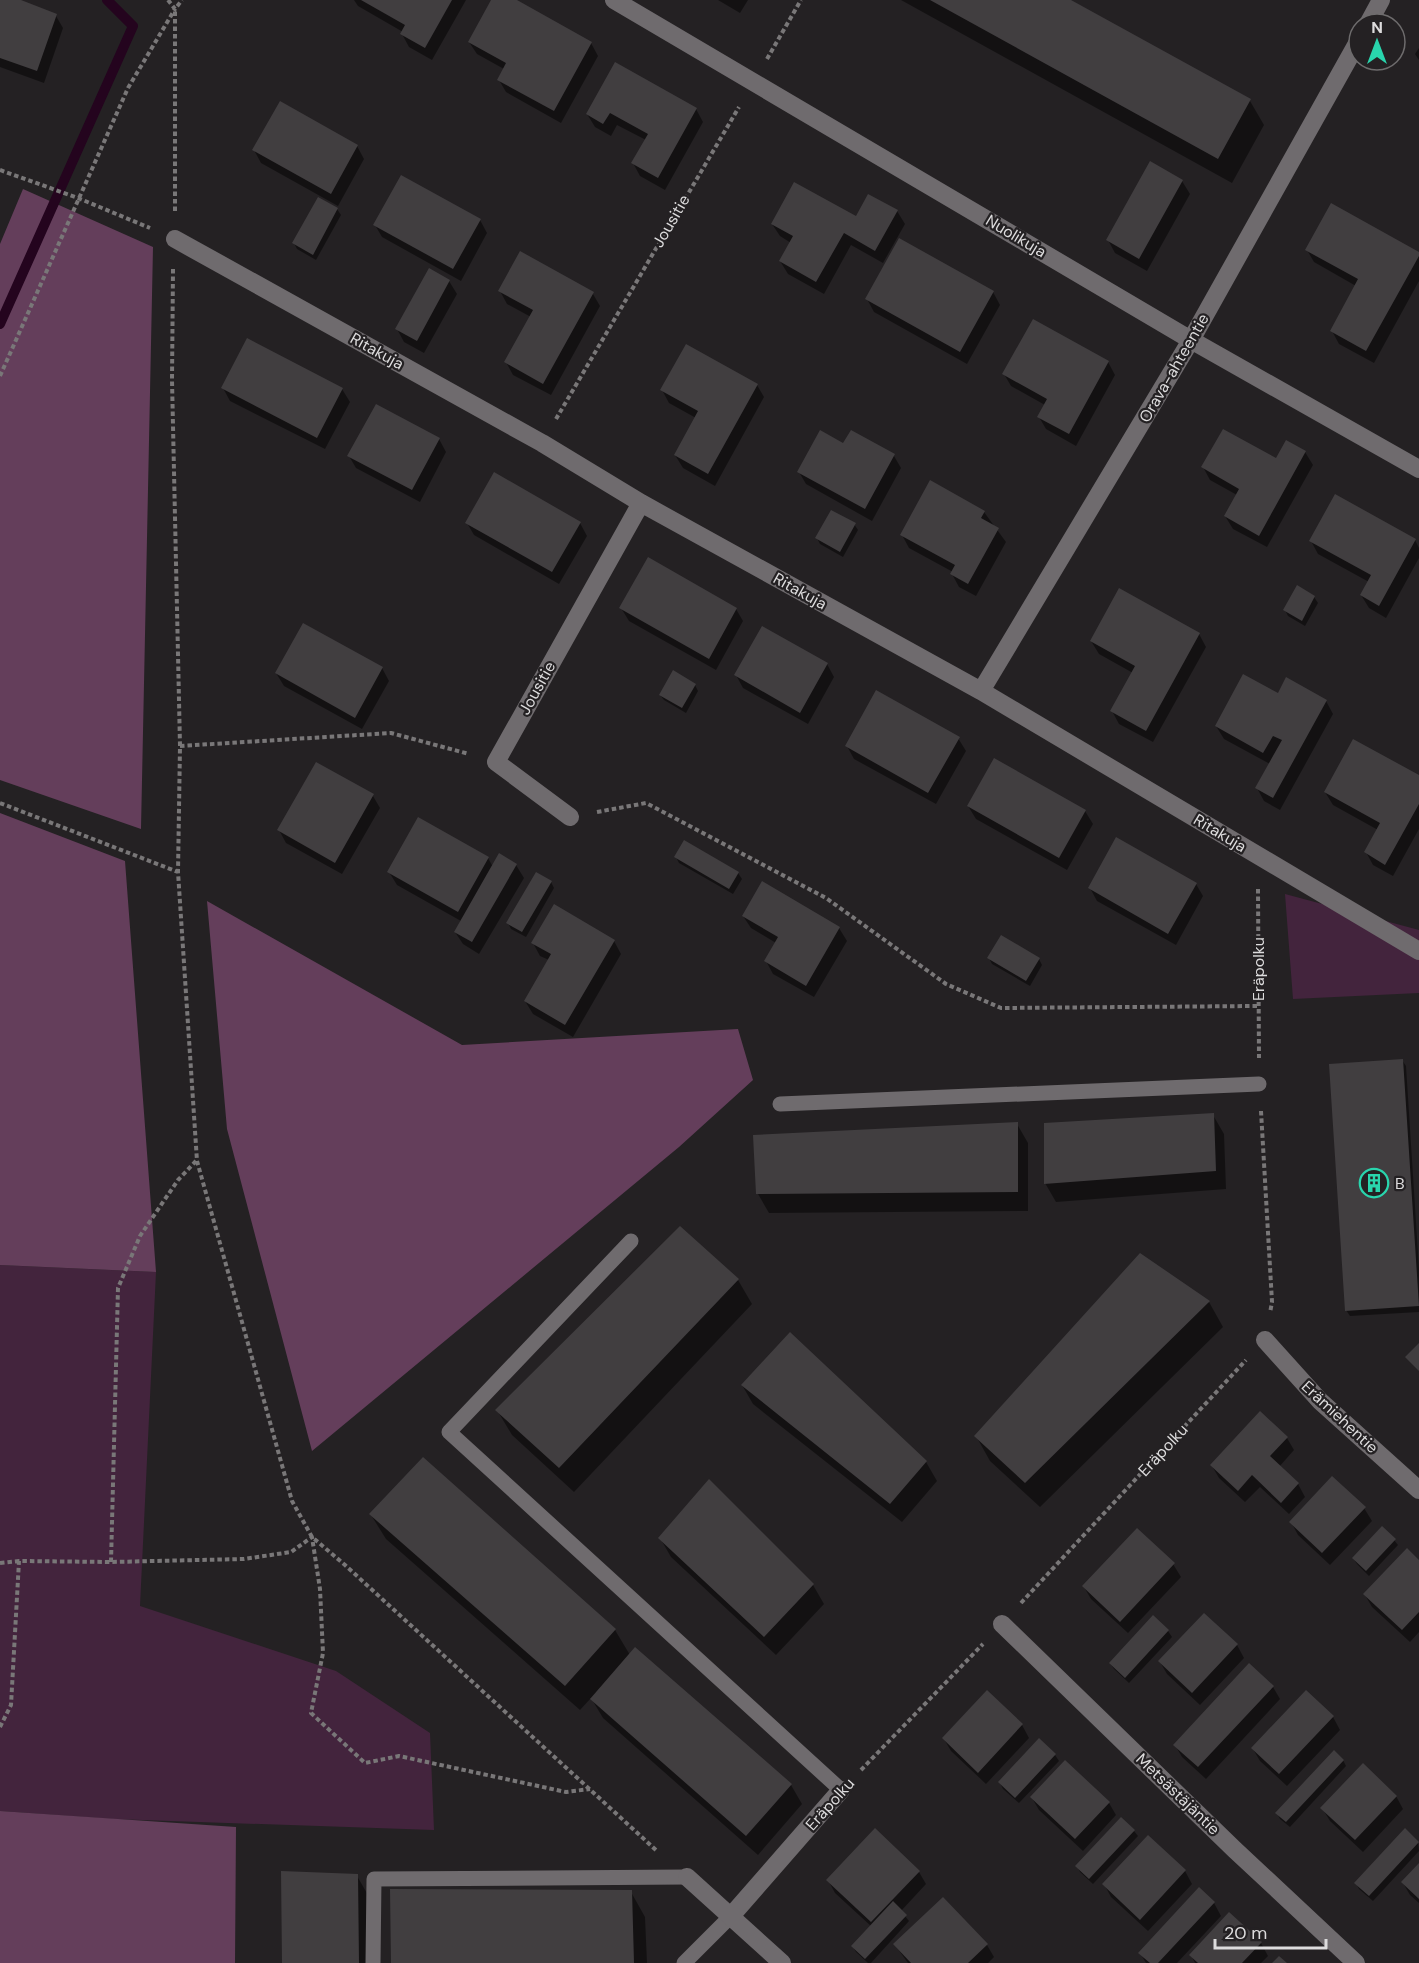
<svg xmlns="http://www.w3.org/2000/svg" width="1419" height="1963" viewBox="0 0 1419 1963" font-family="'DM Sans',sans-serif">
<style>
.green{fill:#43243d}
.forest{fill:#643e5b}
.shadow{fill:#0007}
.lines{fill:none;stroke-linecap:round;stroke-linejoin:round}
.stream{stroke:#24041e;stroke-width:10}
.building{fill:#413e40}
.path{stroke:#797778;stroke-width:4;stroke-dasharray:4.5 3;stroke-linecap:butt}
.service{stroke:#6f6b6e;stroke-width:15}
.minor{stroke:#6f6b6e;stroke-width:18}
.labels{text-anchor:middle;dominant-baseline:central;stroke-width:4.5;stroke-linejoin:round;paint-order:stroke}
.street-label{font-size:16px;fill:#dddcdd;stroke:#242123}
.poi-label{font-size:16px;fill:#dddcdd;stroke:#242123;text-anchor:start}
</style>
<rect width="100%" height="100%" fill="#242123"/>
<path class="green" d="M1285 894 1419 930V993L1293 999Z
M0 1265 156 1272 140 1606 336 1671 430 1733 434 1830 113 1819 0 1811Z"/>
<path class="forest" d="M23 189 153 247 141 829 0 780V244Z
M0 813 125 861 156 1272 0 1265Z
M207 901 462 1045 738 1029 753 1080 679 1147 312 1451 227 1129Z
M0 1811 236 1827 235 1963H0Z"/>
<path class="shadow" d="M0 0H17L56 16 63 28 44 83 0 67Z
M354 0H466L432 60 409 47 402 34 403 32 358 6Z
M492 0H514L591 43 598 56 561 123 506 92 499 80 504 69 477 54 469 42Z
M718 0H748L740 13Z
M901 0H1068L1250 101 1264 125 1232 183Z
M1419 48V60L1415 54Z
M615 64 696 109 703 122 665 190 640 176 633 163 646 140 617 125 611 136 595 127 587 114Z
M357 146 364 159 338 206 261 163 254 150Z
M1150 164 1182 181 1190 194 1147 271 1115 253 1108 240Z
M318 199 337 209 341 215 316 260 297 249 294 243Z
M897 211 905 224 883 263 851 245 824 294 788 274 780 261 791 243 780 236 772 224 856 218Z
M480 220 487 233 461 281 382 237 375 225Z
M1307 250 1419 253V281L1374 363 1339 344 1332 331 1356 286 1314 262Z
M449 281 457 294 424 353 404 342 397 329Z
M500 291 593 294 600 306 551 395 513 375 506 362 531 317 507 304Z
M993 292 1000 305 967 364 874 312 867 299Z
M1108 362 1115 375 1076 446 1046 429 1039 417 1045 405 1011 386 1004 374Z
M757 385 764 397 715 486 683 468 675 455 696 418 669 403 662 390Z
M223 388 342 389 350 402 325 449 230 401Z
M439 439 446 452 420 502 356 468 349 456Z
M1286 442 1305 452 1313 465 1267 547 1233 529 1225 516 1237 495 1210 480 1203 467 1276 460Z
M844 445 894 456 901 468 872 521 806 484 799 472Z
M984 512 1006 542 976 596 959 587 952 574 953 572 909 548 902 535Z
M467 523H580L587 536 559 584 474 535Z
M854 524 858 530 843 557 820 544 817 538Z
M1415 540 1419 548V558L1386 618 1369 608 1361 595 1369 582 1318 554 1311 541Z
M1314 597 1318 603 1305 626 1288 616 1285 610Z
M621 608 736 609 743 621 716 670 629 621Z
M1199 634 1206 647 1153 742 1119 724 1112 711 1133 673 1099 654 1091 641Z
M827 664 834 677 808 724 743 688 736 675Z
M382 668 389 681 362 729 284 686 276 673Z
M695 685 698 691 686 713 664 700 660 695Z
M1278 695 1326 701 1333 714 1280 810 1264 801 1257 788 1270 764 1224 739 1216 726Z
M958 738 966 751 936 804 854 759 847 746Z
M1419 777V829L1393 876 1373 865 1366 852 1378 830 1333 805 1325 792Z
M373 796 380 808 342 874 286 843 279 830Z
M968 806 1085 811 1093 824 1067 870 976 819Z
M685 842 738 873 742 879 733 894 679 863 676 857Z
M488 858 493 867 516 865 524 878 479 954 463 944 455 932 461 921 397 885 389 872Z
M551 882 554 888 526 937 511 929 508 923Z
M762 883 839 928 847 941 814 997 773 974 766 961 776 943 751 928 743 916Z
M1196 884 1203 896 1176 945 1097 901 1090 888Z
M614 941 621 954 573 1037 533 1014 525 1001 549 960 540 956 533 943Z
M989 958 1039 959 1042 965 1030 986 992 964Z
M1402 1060 1406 1066 1419 1269V1312L1350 1316 1346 1310Z
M1213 1115 1224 1134 1226 1189 1056 1202 1045 1183Z
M1017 1124 1028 1143V1211L769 1213 758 1194Z
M738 1280 752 1304 574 1492 512 1435 497 1410Z
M1209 1302 1223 1327 1040 1507 990 1461 976 1436Z
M742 1385 926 1462 937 1481 902 1522 753 1404Z
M1287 1438 1294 1450 1279 1467 1298 1484 1305 1497 1289 1514 1260 1487 1245 1502 1219 1478 1212 1466Z
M1364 1508 1372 1521 1330 1565 1298 1535 1291 1522Z
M371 1515 615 1630 630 1655 791 1785 802 1804 758 1855 603 1718 591 1698 580 1710 386 1539Z
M660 1538 813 1585 824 1604 776 1655 671 1557Z
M1394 1540 1398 1545 1369 1576 1357 1564 1353 1558Z
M1419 1562V1632L1410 1642 1372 1607 1365 1595Z
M1173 1564 1181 1577 1128 1633 1091 1599 1084 1587Z
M1153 1617 1168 1631 1172 1637 1129 1683 1114 1669 1110 1663Z
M1237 1645 1244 1658 1200 1705 1167 1674 1160 1662Z
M1273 1687 1280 1699 1206 1779 1182 1757 1175 1745Z
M987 1692 1022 1725 1029 1738 986 1784 951 1751 944 1739Z
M1333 1717 1340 1730 1287 1786 1260 1761 1253 1749Z
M1055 1755 1059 1761 1019 1803 1003 1789 1000 1783Z
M1343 1760 1346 1766 1290 1827 1280 1819 1277 1813Z
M1396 1796 1403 1809 1363 1852 1330 1821 1322 1808Z
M1032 1798 1109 1803 1116 1815 1083 1851 1039 1810Z
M1134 1831 1138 1836 1093 1884 1080 1872 1077 1866Z
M1418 1842 1419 1851 1373 1901 1359 1889 1356 1883Z
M1419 1866V1903L1410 1895 1403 1883Z
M1185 1871 1192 1884 1148 1931 1111 1897 1104 1884Z
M919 1872 926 1884 901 1911 909 1921 871 1963H868L856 1952 853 1947 872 1927 835 1893 828 1880Z
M357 1876 368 1895 369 1963H283Z
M631 1892 645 1917 647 1963H392Z
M1214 1903 1221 1916 1177 1963H1146L1140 1953Z
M1261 1943 1268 1956 1261 1963H1195L1191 1955Z
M895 1945H987L994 1957 988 1963H908Z"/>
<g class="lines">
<path class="stream" d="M0 324 133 26 107 0"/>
</g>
<path class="building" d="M0 0H21L57 14 37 71 0 58Z
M361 0H452L425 48 400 34 405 25Z
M491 0H517L592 42 554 111 497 80 506 63 468 42Z
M930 0H1071L1251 99 1218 159Z
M615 62 697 108 658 178 631 163 648 134 610 113 603 124 586 114Z
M280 101 358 145 331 194 252 150Z
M1150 161 1183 180 1139 259 1106 240Z
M401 175 481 219 453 269 373 225Z
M794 182 856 216 868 194 898 210 875 251 844 233 816 282 779 261 793 236 771 224Z
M318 197 338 208 313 255 292 243Z
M1331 203 1419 252V256L1366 351 1330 331 1358 279 1305 250Z
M899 238 994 291 960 352 865 299Z
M520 251 594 292 543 384 504 362 533 310 498 291Z
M429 268 450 280 417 341 395 329Z
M1033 319 1109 361 1069 434 1037 417 1047 399 1002 374Z
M247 338 343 388 317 438 221 388Z
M686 344 758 384 708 474 674 455 698 411 660 390Z
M376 404 440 438 412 490 347 456Z
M1223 429 1276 458 1286 440 1306 451 1259 536 1224 516 1239 489 1201 467Z
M820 430 843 443 851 430 895 454 865 509 797 472Z
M494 472 581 522 552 572 465 523Z
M930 480 985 511 981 518 999 528 968 584 950 574 955 565 900 535Z
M1335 494 1416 539 1379 606 1360 595 1371 575 1309 541Z
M831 510 856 523 840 552 815 538Z
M648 557 737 608 709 659 619 608Z
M1297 585 1315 596 1302 621 1283 610Z
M1119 588 1200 633 1146 731 1110 711 1135 666 1090 641Z
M303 623 383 667 355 718 275 673Z
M762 626 828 663 800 713 734 675Z
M673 670 696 684 682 708 659 695Z
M1243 674 1278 693 1286 677 1327 700 1273 798 1255 788 1282 740 1273 736 1263 753 1215 726Z
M876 690 960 737 928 793 845 746Z
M1353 739 1419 775V804L1385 865 1364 852 1380 823 1324 792Z
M994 758 1086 810 1059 858 967 806Z
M316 762 374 794 335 863 277 830Z
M418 817 489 857 458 912 387 872Z
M1116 837 1197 883 1168 934 1088 888Z
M684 840 739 872 729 889 674 857Z
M499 853 517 864 472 942 454 932Z
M536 872 552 881 522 932 506 923Z
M762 881 840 927 806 986 764 961 778 937 742 916Z
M554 904 615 940 565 1025 524 1001 551 954 531 943Z
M1001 935 1040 958 1026 981 987 958Z
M1403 1059 1419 1306 1345 1311 1329 1064Z
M1214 1113 1216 1171 1044 1184V1123Z
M1018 1122V1192L756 1194 753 1135Z
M680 1226 739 1279 559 1468 495 1410Z
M1140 1253 1210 1301 1025 1483 974 1436Z
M790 1332 927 1461 890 1504 741 1385Z
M1419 1343V1371L1405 1357Z
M1260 1411 1288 1437 1270 1456 1299 1483 1281 1503 1252 1475 1238 1491 1210 1465Z
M423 1457 616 1629 565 1686 369 1514Z
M1332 1476 1366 1507 1322 1553 1289 1522Z
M709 1479 814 1584 764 1637 658 1538Z
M1382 1526 1396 1539 1366 1571 1352 1558Z
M1137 1528 1175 1563 1120 1622 1082 1586Z
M1407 1548 1419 1560V1612L1402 1630 1363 1594Z
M1204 1613 1238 1644 1192 1693 1158 1661Z
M1153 1615 1169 1630 1125 1678 1109 1663Z
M635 1647 792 1784 746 1836 590 1699Z
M1249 1663 1274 1686 1198 1767 1173 1745Z
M987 1690 1023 1724 978 1773 942 1738Z
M1306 1690 1334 1716 1279 1774 1251 1748Z
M1039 1738 1056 1754 1015 1798 998 1782Z
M1334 1750 1344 1760 1286 1822 1275 1813Z
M1065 1760 1110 1802 1075 1839 1030 1797Z
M1363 1763 1397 1796 1355 1840 1320 1808Z
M1121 1817 1135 1830 1089 1879 1075 1866Z
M875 1828 920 1871 871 1922 826 1880Z
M1405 1828 1419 1842 1369 1896 1354 1883Z
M1148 1835 1186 1870 1140 1920 1102 1884Z
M1419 1863V1899L1401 1882Z
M281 1871 358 1874 359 1963H282Z
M1199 1887 1215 1902 1158 1963H1150L1138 1953Z
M390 1889 632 1890 634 1963H391Z
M943 1897 988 1944 968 1963H911L893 1944Z
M893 1901 907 1915 865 1959 851 1946Z
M1229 1912 1262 1942 1242 1963H1198L1189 1955Z
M1279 1956 1287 1963H1272Z"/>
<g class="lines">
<path class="path" d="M168 0 175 9 182 0
M767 59 801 0
M0 170 78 198 150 228
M175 211V9
M173 269 172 380 180 746 178 872 197 1161 292 1501 312 1537 345 1565 657 1851
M0 376 128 88 175 9
M556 419 739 107
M180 746 391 733 469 754
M0 803 178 872
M597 812 646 803 826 898 946 984 1001 1008 1258 1006
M1258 889 1259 1058
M1261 1111 1272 1302 1270 1313
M111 1562 118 1288 140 1236 178 1180 196 1161
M0 1563 19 1561 111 1562 244 1559 291 1552 312 1537 320 1589 323 1653 311 1713 365 1763 399 1756 566 1792 590 1789
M1021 1603 1246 1360
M0 1727 11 1705 19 1561
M861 1770 983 1644"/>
<path class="service" d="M780 1104 1259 1084
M631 1241 449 1432 841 1790
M373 1963 374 1879 687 1877
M684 1963 731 1916"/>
<path class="minor" d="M614 0 1191 340 1419 469
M1368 24 1381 0
M175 239 542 443 641 503 981 691 1419 951
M981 691 1191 340 1359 40
M570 817 496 762 641 503
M1265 1340 1320 1401 1419 1490
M1002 1624 1235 1850 1356 1963
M687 1877 782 1963
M731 1916 841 1790"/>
</g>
<defs>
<g id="building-ring" transform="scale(1.5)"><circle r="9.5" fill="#242123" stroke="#29d5ad" stroke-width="1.5"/><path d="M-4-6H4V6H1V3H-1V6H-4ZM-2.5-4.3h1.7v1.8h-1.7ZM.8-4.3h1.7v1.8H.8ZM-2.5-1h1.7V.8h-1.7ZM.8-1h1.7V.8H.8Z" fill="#29d5ad"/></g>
</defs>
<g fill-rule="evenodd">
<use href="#building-ring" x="1374" y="1183"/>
</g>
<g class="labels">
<g class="street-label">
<text transform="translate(671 221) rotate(-60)">Jousitie</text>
<text transform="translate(1016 236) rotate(31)">Nuolikuja</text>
<text transform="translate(377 351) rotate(29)">Ritakuja</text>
<text transform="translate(1174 368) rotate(-60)">Orava-ahteentie</text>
<text transform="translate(800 591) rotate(29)">Ritakuja</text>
<text transform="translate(537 688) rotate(-61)">Jousitie</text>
<text transform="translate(1220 833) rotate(31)">Ritakuja</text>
<text transform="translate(1258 969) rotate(-90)">Eräpolku</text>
<text transform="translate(1340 1417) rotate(43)">Erämiehentie</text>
<text transform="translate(1163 1450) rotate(-47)">Eräpolku</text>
<text transform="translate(1178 1794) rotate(44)">Metsästäjäntie</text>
<text transform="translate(830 1804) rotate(-48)">Eräpolku</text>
</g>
<g class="poi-label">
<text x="1395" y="1183">B</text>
</g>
</g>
<g transform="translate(1377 42)"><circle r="28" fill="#242123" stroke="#6e6c6d" stroke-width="1.5"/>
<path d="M0-4.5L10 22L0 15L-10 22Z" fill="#29d5ad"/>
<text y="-9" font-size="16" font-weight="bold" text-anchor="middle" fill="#dddcdd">N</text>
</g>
<path d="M1215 1939v9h111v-9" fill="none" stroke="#dddcdd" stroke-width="3"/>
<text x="1224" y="1939" font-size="18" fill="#dddcdd" stroke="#242123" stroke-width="4.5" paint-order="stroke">20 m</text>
</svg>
